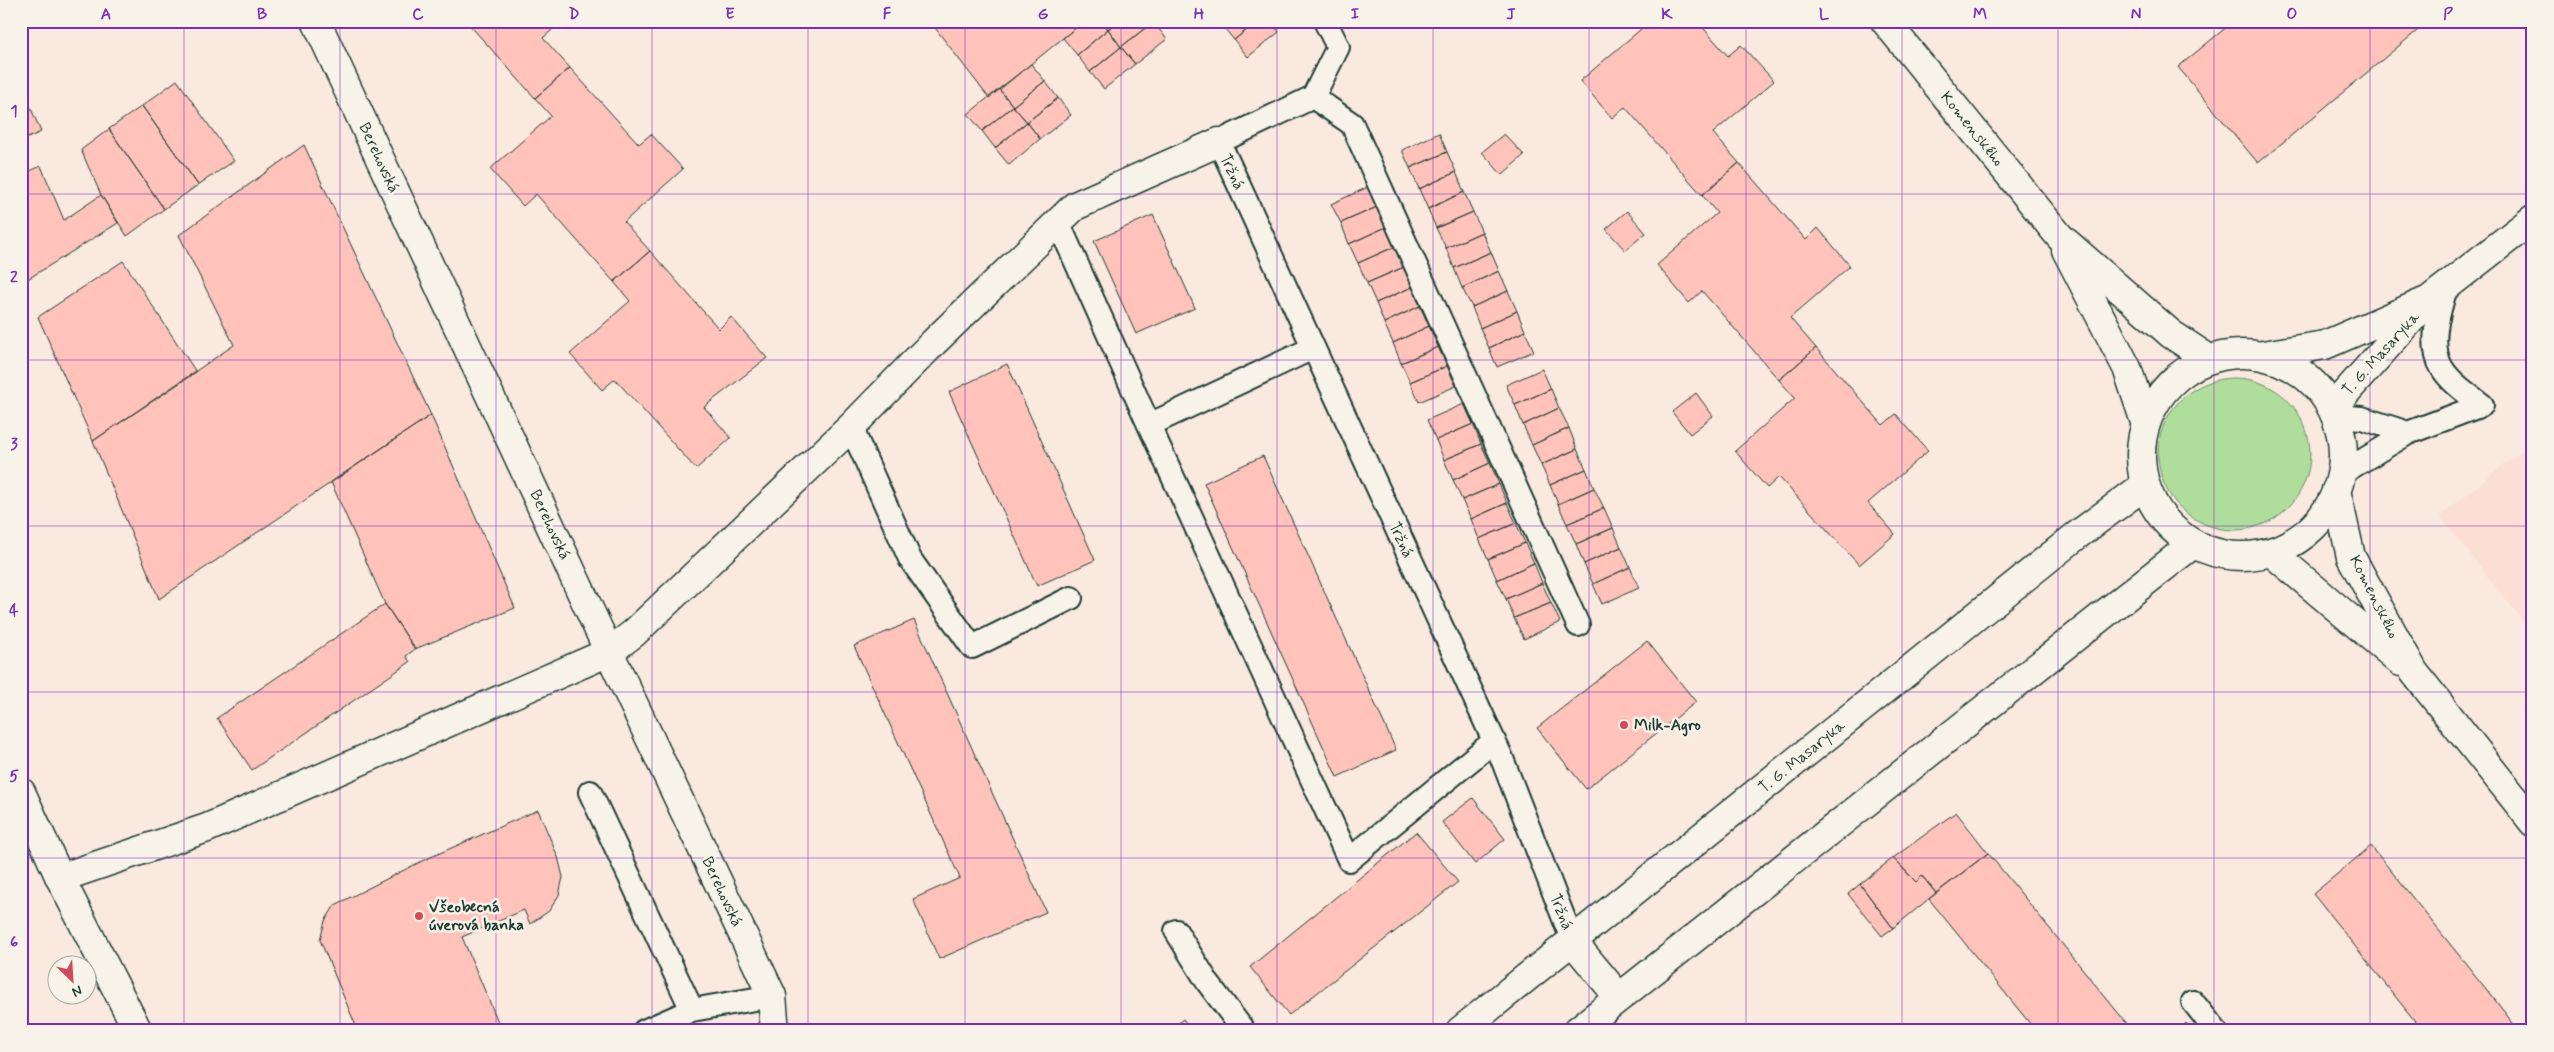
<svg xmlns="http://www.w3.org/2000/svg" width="2554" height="1052" viewBox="0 0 2554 1052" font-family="Mynerve,sans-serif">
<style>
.built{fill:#fbded4}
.green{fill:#afdd9c;stroke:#678d68}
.building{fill:#ffc3bb;stroke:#1f3d34}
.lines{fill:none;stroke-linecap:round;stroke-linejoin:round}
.lane-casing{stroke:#1f3d34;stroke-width:26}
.street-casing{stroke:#1f3d34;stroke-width:31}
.secondary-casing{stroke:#1f3d34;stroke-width:31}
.lane{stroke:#f7f3e8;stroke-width:22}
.street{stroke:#f7f3e8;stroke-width:28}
.secondary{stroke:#f7f3e8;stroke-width:28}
.grid{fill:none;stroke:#7b2cbf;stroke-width:1;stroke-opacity:0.55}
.poi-dot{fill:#d1495b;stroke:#f7f3e8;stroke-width:2}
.labels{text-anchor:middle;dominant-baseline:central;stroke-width:5;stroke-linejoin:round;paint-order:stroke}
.street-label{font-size:16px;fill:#1f3d34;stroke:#f7f3e8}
.poi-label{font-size:16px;font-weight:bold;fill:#1f3d34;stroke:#f7f3e8;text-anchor:start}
.neatline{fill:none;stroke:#7b2cbf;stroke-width:2}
.grid-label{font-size:16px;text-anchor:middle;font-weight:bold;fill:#7b2cbf}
</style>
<rect width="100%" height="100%" fill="#f9e9df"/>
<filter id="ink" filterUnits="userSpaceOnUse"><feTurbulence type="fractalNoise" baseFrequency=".02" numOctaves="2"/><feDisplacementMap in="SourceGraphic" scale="10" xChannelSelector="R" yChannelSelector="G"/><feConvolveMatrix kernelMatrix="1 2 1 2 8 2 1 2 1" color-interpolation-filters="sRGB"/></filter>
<g filter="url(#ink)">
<path class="built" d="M2533 442V633L2440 516Z"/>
<path class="green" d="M2158 454a76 76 0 1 1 152 0a76 76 0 1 1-152 0Z"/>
<path class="building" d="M466 21H562L543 38 570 68 535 98Z
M936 21H1084L989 98 932 24Z
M1084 21H1101L1108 29 1077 55 1063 38Z
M1101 21H1119L1108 29Z
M1119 21H1152L1153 22 1121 47 1108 29Z
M1223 21H1258L1234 40 1220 23Z
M1258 21H1271L1279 32 1248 57 1234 40Z
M1271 21H1287L1277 29Z
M1635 21H1697L1728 56 1741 45 1774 81 1713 133 1739 163 1702 195 1625 107 1612 118 1580 81 1641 29Z
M2234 21H2429L2258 163 2178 67Z
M1153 22 1167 39 1135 64 1121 47Z
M1108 29 1121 47 1090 72 1077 55Z
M1121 47 1135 64 1104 89 1090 72Z
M1031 64 1045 81 1013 106 999 89Z
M570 68 639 144 651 134 683 169 624 222 650 251 614 282 536 194 523 206 490 169 551 116 535 98Z
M177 80 234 161 198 185 142 106Z
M1045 81 1058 98 1027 122 1013 106Z
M21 85 41 132 21 141Z
M999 89 1013 106 982 131 968 114Z
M1058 98 1071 115 1040 139 1027 122Z
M142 106 198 185 164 209 109 129Z
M1013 106 1027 122 995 148 982 131Z
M1027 122 1040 139 1009 165 995 148Z
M109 129 164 209 127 236 101 195 81 150Z
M1439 133 1447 152 1410 168 1402 150Z
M1504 134 1524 155 1502 175 1482 152Z
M304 145 431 415 159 599 93 441 234 345 179 235Z
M1447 152 1456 172 1419 189 1410 168Z
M1739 163 1806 240 1818 228 1850 266 1790 318 1816 348 1779 380 1702 291 1689 303 1657 265 1717 213 1702 195Z
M41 166 64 220 101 195 118 223 23 282 21 175Z
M1456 172 1464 192 1428 209 1419 189Z
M1368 187 1377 207 1341 223 1331 204Z
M1464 192 1473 212 1436 228 1428 209Z
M1377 207 1386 227 1349 244 1341 223Z
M1627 211 1646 233 1625 250 1606 229Z
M1473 212 1482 232 1446 248 1436 228Z
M1153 215 1195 308 1136 334 1094 241Z
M1386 227 1394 247 1358 263 1349 244Z
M1482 232 1491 252 1454 268 1446 248Z
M1394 247 1404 267 1367 283 1358 263Z
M650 251 719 329 731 317 767 358 704 407 731 438 696 469 615 379 602 390 570 354 630 301 614 282Z
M1491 252 1499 271 1462 288 1454 268Z
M123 261 196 372 93 441 38 317Z
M1404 267 1412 287 1376 303 1367 283Z
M1499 271 1508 291 1472 307 1462 288Z
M1412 287 1420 306 1384 323 1376 303Z
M1508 291 1517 311 1480 328 1472 307Z
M1420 306 1429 326 1393 343 1384 323Z
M1517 311 1525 331 1489 348 1480 328Z
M1429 326 1438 347 1401 363 1393 343Z
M1525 331 1534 351 1497 367 1489 348Z
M1438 347 1447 366 1410 382 1401 363Z
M1816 348 1883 425 1896 414 1928 451 1868 503 1895 534 1859 565 1779 477 1767 488 1735 451 1795 398 1779 380Z
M1007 364 1095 560 1037 586 949 392Z
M1447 366 1456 386 1419 402 1410 382Z
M1542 369 1551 389 1515 405 1506 385Z
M1551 389 1559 408 1523 425 1515 405Z
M1696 393 1713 416 1690 434 1672 412Z
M1464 404 1473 424 1436 440 1427 420Z
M1559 408 1569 428 1532 445 1523 425Z
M431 415 515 608 415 649 385 604 331 482Z
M1473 424 1481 444 1444 460 1436 440Z
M1569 428 1577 449 1541 465 1532 445Z
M1481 444 1490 463 1453 480 1444 460Z
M1577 449 1586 469 1550 485 1541 465Z
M1263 456 1396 750 1337 777 1204 483Z
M1490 463 1499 484 1462 500 1453 480Z
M1586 469 1594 488 1558 504 1550 485Z
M1499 484 1507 503 1471 519 1462 500Z
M1594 488 1604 508 1567 524 1558 504Z
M1507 503 1516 523 1479 539 1471 519Z
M1604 508 1613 528 1576 544 1567 524Z
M1516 523 1525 543 1488 559 1479 539Z
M1613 528 1621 547 1584 564 1576 544Z
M1525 543 1534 563 1497 580 1488 559Z
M1621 547 1630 567 1593 584 1584 564Z
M1534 563 1542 583 1506 599 1497 580Z
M1630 567 1639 588 1602 604 1593 584Z
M1542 583 1551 603 1514 618 1506 599Z
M1551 603 1560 622 1524 639 1514 618Z
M385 604 415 649 406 656 410 662 252 770 217 718Z
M914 620 1046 912 939 959 913 899 960 878 854 646Z
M1647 641 1696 702 1586 789 1537 728Z
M1473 798 1505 839 1475 864 1442 822Z
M538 810 558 857 563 877 559 895 549 911 530 924 524 910 462 937 502 1031H358L320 940 325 921 335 905 424 860Z
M1956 812 1988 853 1936 893 1922 876 1916 882 1893 858Z
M1416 832 1458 882 1289 1015 1250 967Z
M2371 846 2491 995 2519 1031H2423L2313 894Z
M1988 853 2024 897 2133 1031H2036L1929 899Z
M1893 858 1916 882 1922 876 1936 893 1893 928 1860 884Z
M1860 884 1893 928 1882 936 1848 894Z
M1183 1019 1193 1031H1169Z
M2186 1023 2194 1031H2178Z"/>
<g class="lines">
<g class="lane-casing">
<path id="lane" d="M1313 97 1338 47 1325 21
M1058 222 1149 425
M2446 288C2439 311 2428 345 2442 368 2451 383 2468 394 2482 405
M1313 348 1149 425 1349 860 1494 741
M2336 416 2362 418 2408 433
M851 427 910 559 972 647 1071 598
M2342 473 2408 433 2482 405
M590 792 692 1010
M1176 931 1208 983 1244 1031
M1573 942 1501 756 1219 142 1313 97 1352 124 1578 625
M2193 1002 2216 1031
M644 1031 692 1010 772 996"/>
</g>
<g class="street-casing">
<path id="street" d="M316 21 609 652 772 996 775 1031
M1885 21 2060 237 2171 334 2209 359
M2066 250 2127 368 2145 422
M2141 455a101 101 0 1 1 202 0a101 101 0 1 1-202 0Z
M2263 355 2325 345 2429 300 2533 219
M2332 408 2423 306
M2336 490 2351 557 2414 672 2533 822
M2271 552 2401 662
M60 878 207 828 609 652 634 633 851 427 934 342 1075 206 1219 142
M1573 942 1618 996
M1460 1031 2076 536 2145 485
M1577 1031 2193 544"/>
</g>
<g class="secondary-casing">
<path id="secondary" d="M21 792 60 878 138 1031"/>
</g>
<use href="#lane" class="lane"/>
<use href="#street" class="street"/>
<use href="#secondary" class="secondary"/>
</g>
</g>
<path class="grid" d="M184 21V1031M340 21V1031M496 21V1031M652 21V1031M808 21V1031M965 21V1031M1121 21V1031M1277 21V1031M1433 21V1031M1589 21V1031M1746 21V1031M1902 21V1031M2058 21V1031M2214 21V1031M2370 21V1031M21 194H2533M21 360H2533M21 526H2533M21 692H2533M21 858H2533"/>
<g class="poi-dot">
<circle cx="1624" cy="725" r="5"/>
<circle cx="419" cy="916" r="5"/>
</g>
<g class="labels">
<g class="street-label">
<text transform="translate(1972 129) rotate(51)">Komenského</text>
<text transform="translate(379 158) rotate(65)">Berehovská</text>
<text transform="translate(1232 172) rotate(65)">Tržná</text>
<text transform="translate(2381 354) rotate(-48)">T. G. Masaryka</text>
<text transform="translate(550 525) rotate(65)">Berehovská</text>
<text transform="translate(1401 540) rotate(65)">Tržná</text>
<text transform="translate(2374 597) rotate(63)">Komenského</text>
<text transform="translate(1802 757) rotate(-39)">T. G. Masaryka</text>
<text transform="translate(722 892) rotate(65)">Berehovská</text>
<text transform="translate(1561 912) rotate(68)">Tržná</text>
</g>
<g class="poi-label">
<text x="1634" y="725">Milk-Agro</text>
<text x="429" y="907">Všeobecná<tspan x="429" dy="18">úverová banka</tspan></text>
</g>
</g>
<rect width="2554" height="1052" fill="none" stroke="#f7f3e8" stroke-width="55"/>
<g transform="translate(72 980) rotate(155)"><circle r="24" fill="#f7f3e8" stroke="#a1aaa0"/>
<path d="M0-4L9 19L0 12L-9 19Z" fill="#d1495b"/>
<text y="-8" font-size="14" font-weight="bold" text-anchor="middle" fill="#1f3d34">N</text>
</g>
<rect x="28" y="28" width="2498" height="996" class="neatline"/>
<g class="grid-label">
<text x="106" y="19">A</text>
<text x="262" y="19">B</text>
<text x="418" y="19">C</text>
<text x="574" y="19">D</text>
<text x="730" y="19">E</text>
<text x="887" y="19">F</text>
<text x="1043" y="19">G</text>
<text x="1199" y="19">H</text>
<text x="1355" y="19">I</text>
<text x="1511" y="19">J</text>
<text x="1667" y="19">K</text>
<text x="1824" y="19">L</text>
<text x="1980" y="19">M</text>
<text x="2136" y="19">N</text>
<text x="2292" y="19">O</text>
<text x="2448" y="19">P</text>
<text x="14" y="116">1</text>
<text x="14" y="282">2</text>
<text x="14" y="449">3</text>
<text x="14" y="615">4</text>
<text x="14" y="781">5</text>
<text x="14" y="947">6</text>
</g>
</svg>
